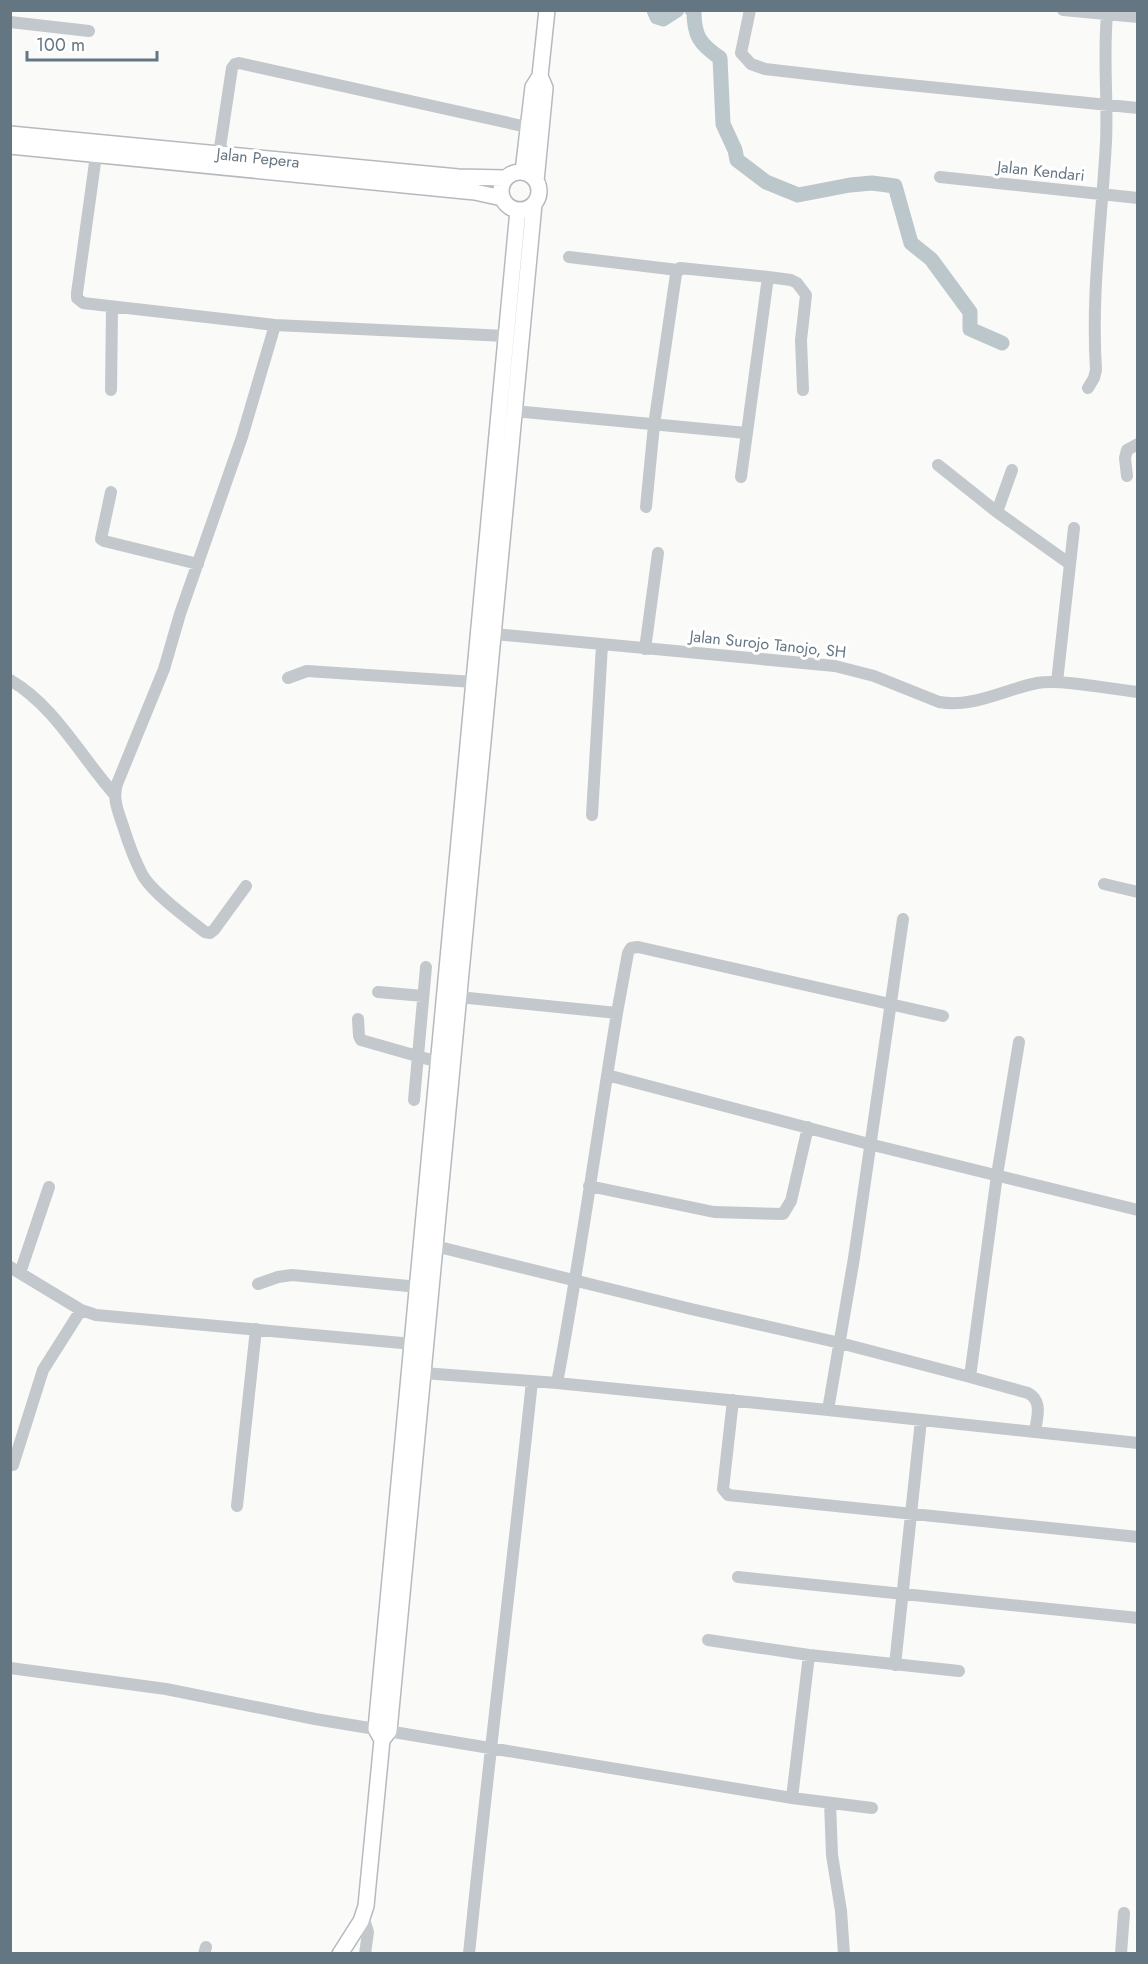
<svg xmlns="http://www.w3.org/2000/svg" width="1148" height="1964" viewBox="0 0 1148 1964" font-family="Jost,sans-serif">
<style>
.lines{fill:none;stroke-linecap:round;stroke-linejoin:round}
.river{stroke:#bbc7cb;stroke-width:15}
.major-casing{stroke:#b5babe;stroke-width:18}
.minor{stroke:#c3c8cc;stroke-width:12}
.major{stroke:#fff;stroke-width:15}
.labels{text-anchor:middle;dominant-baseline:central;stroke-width:6;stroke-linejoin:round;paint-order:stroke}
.street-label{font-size:16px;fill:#657683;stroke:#fff}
</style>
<rect width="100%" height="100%" fill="#fafaf8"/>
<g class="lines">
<path class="river" d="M654 10 657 17 663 19 677 10
M692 10 694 12C694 36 700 44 720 58L723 124 735 150 737 160 766 182 798 195 850 185 872 183 895 186 911 243 931 259 970 312V329L1002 343"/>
<g class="major-casing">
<path id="major" d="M10 134 458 177 505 178
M10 146 475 192 502 198
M523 172 533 87 540 76 547 10
M501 191a19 19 0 1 1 38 0a19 19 0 1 1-38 0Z
M536 181 545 88 540 76
M382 1740 389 1731 534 204
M340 1954 361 1921 366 1906 382 1740 376 1729 518 210"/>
</g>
<path class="minor" d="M750 10 741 53 751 64 765 69 860 80 1138 108
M1063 10 1138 17
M10 22 89 31
M97 148 77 293V298L83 303 275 325 506 336
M219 154 232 68 235 64 239 63 527 127
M940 177 1138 198
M569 257 678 270
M1088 388 1094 378 1096 370C1091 293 1102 218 1106 142 1108 100 1103 57 1107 15
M111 390 112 307
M514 411 746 433
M938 465 997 512 1070 564
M1127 476 1125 458 1127 450 1138 444
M741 477 768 277
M111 492 101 539 104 541 198 564
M646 507 654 425 676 274 680 268 768 277 791 280 797 283 806 295 801 340 803 390
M997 512 1012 470
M494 634 835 666 874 676 939 702C973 708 1003 690 1037 683 1063 679 1110 689 1138 692
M645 649 658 553
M288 678 307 671 474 682
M10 680C55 706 81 757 115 795
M1057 682 1074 528
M592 815 602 645
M1104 884 1138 892
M246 886 214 930 210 933 205 932C188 919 154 894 143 876 135 861 129 845 124 829 119 813 112 800 117 784L164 669 180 614 242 437 275 325
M378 992 423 996
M459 997 617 1013 628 953 631 948 638 947 943 1016
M358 1019 359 1036 361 1040 445 1064
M607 1075 869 1144 1138 1210
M414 1100 426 967
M589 1186 714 1212 783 1214 791 1201 808 1127
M435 1246 691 1309 840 1343 970 1377 997 1175 1019 1042
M10 1267 81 1310 96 1315 413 1344
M20 1273 49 1187
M258 1284 278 1277 292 1275 419 1287
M423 1373 557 1383 828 1410 854 1258 903 919
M970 1377 1028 1393C1043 1401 1037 1417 1035 1432
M557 1383C580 1260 597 1136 617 1013
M733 1400 723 1489 728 1495 1138 1537
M828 1410 1138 1443
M13 1465 43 1370 81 1310
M237 1506 256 1329
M738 1577 1138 1618
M708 1640 809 1655 959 1671
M895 1665 921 1420
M10 1668 166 1689 315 1719 792 1798 872 1808
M792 1798 809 1655
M830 1803 832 1855 841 1911 844 1954
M363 1916 368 1932 365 1954
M204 1954 206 1947
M469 1954C488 1763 512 1572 532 1381
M1121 1954 1124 1913"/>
<use href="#major" class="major"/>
</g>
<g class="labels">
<g class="street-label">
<text transform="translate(258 158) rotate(6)">Jalan Pepera</text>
<text transform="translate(1041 171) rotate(6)">Jalan Kendari</text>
<text transform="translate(768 644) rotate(6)">Jalan Surojo Tanojo, SH</text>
</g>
</g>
<rect width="1148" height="1964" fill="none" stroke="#657683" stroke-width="24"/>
<path d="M27 51v9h130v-9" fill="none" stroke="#657683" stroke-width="3"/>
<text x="36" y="51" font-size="18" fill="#657683" stroke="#ffffff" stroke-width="4.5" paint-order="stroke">100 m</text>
</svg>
